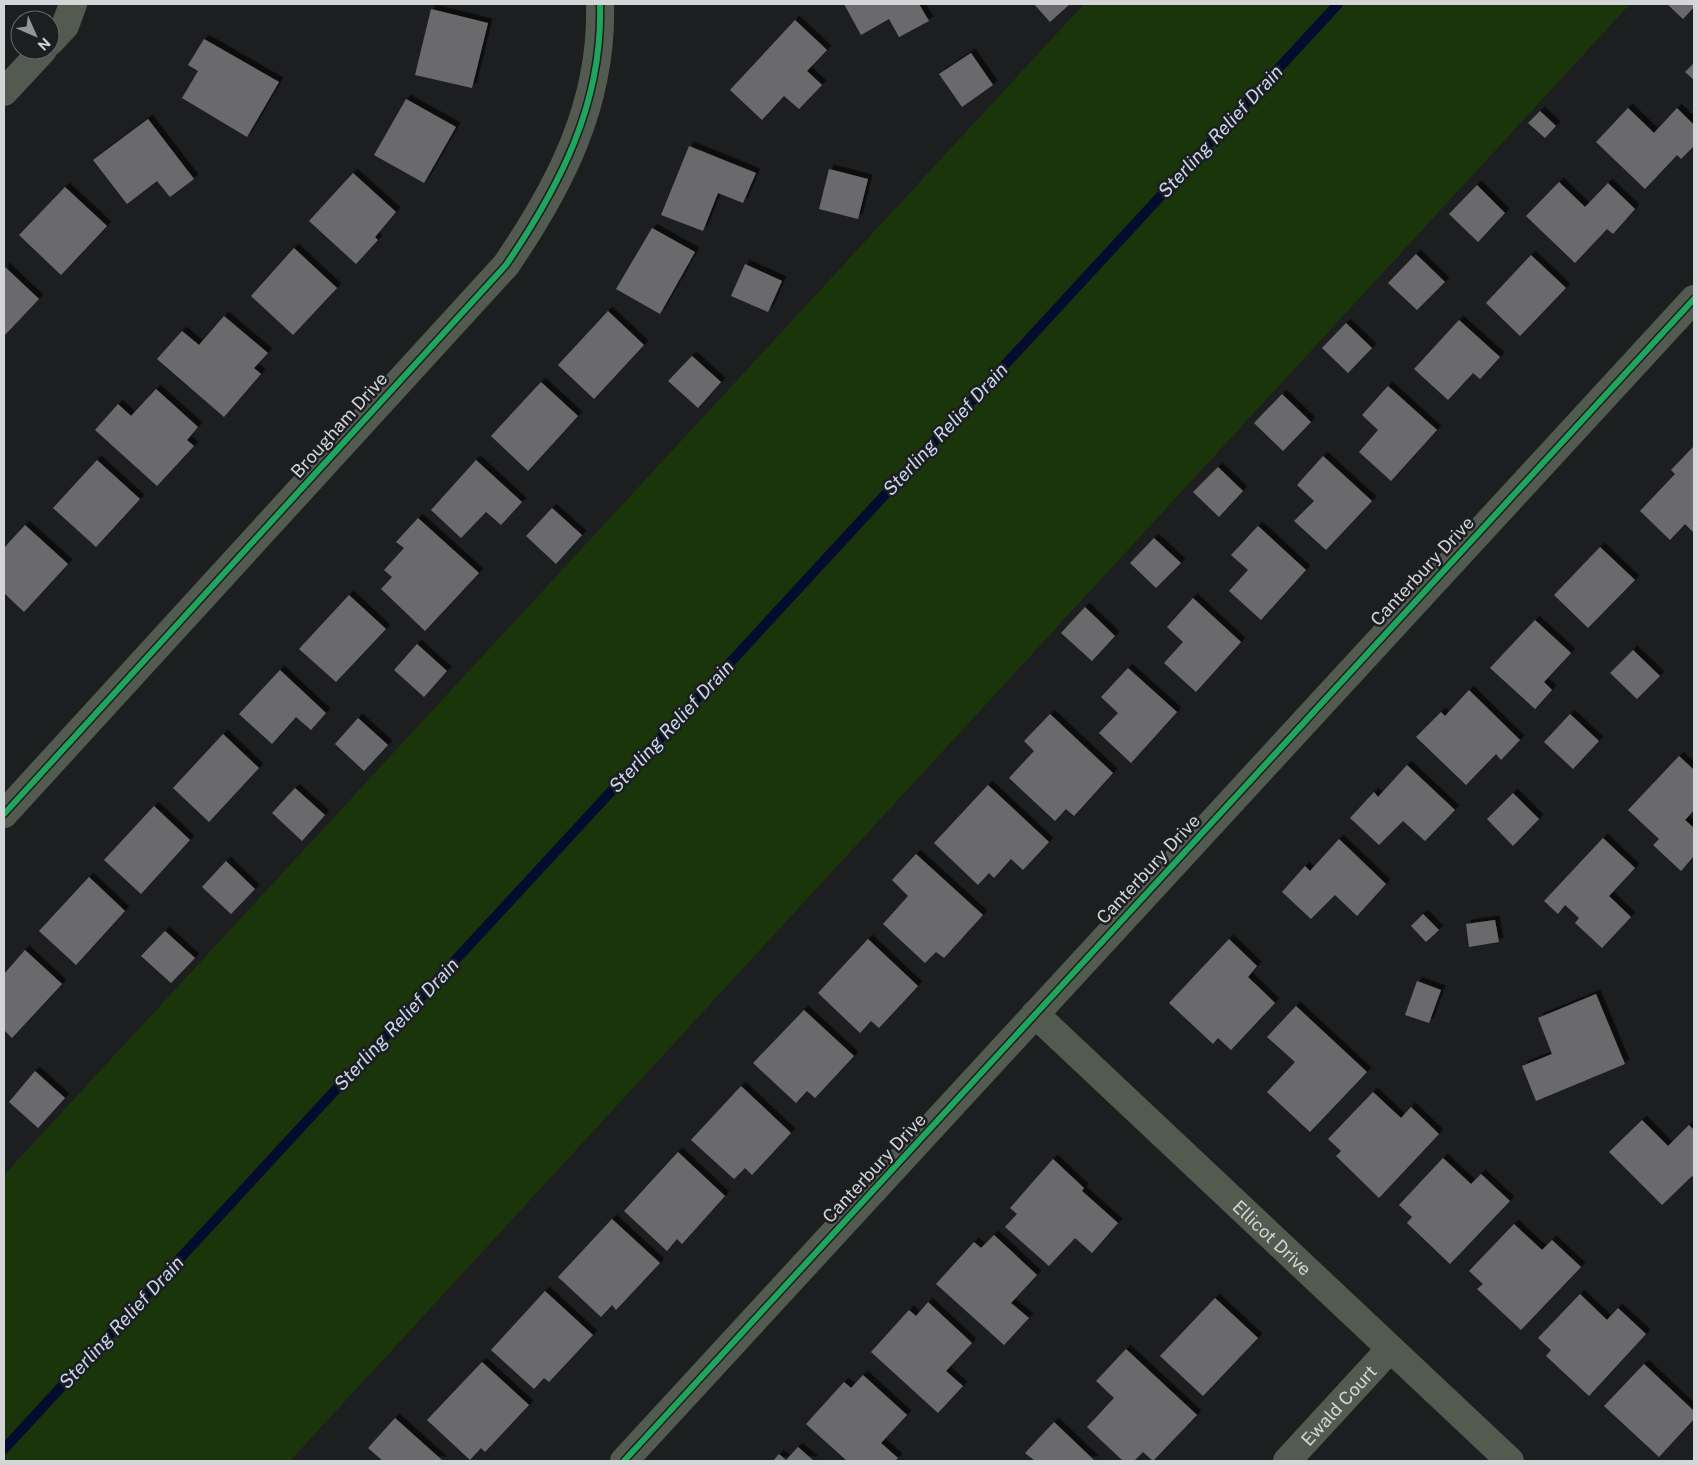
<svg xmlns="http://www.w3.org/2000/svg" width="1698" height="1465" viewBox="0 0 1698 1465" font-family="'Public Sans',sans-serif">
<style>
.green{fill:#1a350a}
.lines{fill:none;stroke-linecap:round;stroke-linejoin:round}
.stream{stroke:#030c2e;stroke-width:10}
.building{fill:#6b6b6c;filter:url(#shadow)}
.minor{stroke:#535b51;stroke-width:28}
.cycleway-casing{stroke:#1c1e21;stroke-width:9}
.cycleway{stroke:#20a55d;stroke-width:6}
.labels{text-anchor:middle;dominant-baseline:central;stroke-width:5;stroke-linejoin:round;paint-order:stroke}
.street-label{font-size:18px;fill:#d3d5d6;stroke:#1c1e21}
.water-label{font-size:19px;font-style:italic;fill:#c9d7eb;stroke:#1c1e21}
</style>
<defs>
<filter id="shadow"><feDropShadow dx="4.5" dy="-4.5" stdDeviation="0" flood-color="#0009"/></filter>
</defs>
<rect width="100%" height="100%" fill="#1d1e20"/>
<path class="green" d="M1084 4H1630L290 1461H4V1175Z"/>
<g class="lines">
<path class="stream" d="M4 1449 1338 4"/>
</g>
<path class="building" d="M844 4H919L929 21 899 37 889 19 861 35Z
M1034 4H1070L1050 22Z
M1667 4H1694V7L1683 19Z
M431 9 488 23 472 88 415 75Z
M795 20 827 50 807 71 822 85 799 109 784 96 762 120 730 90Z
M204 39 279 82 247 137 182 98 198 71 188 65Z
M971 53 993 85 962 107 939 74Z
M1694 63V80L1685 72Z
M406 99 456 127 424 183 374 155Z
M1628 108 1654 133 1677 108 1694 125V146L1681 159 1677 155 1645 189 1596 142Z
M1540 111 1556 126 1545 138 1528 123Z
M148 119 194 179 170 197 157 181 127 204 93 160Z
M689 146 756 173 743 203 718 193 703 231 661 215Z
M829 169 868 179 858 219 819 209Z
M353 173 396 212 375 237 378 240 356 264 309 221Z
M1559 182 1585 207 1608 183 1635 209 1613 234 1607 229 1575 263 1526 216Z
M1477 185 1505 213 1478 242 1449 214Z
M65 187 107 226 61 275 19 235Z
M652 228 695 252 660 314 616 289Z
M294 248 337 288 293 335 251 296Z
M1416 254 1445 282 1417 310 1388 283Z
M1531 255 1566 288 1520 336 1486 303Z
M745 264 782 281 768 312 731 296Z
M4 266 39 299 4 336Z
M608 311 644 345 594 399 558 365Z
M224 316 268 353 254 368 261 374 224 417 157 359 182 331 199 345Z
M1459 320 1500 357 1480 379 1473 373 1448 400 1414 369Z
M1346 323 1372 348 1348 373 1322 348Z
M692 356 721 382 698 408 668 381Z
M541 382 578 416 528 471 491 436Z
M1388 386 1437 430 1391 481 1359 452 1378 430 1362 415Z
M156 389 198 427 187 440 194 446 157 486 95 430 118 404 131 416Z
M1282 394 1311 422 1283 451 1254 423Z
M1694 446V533L1685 524 1670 540 1640 511 1675 474 1671 470Z
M1323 456 1372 501 1326 550 1294 521 1314 501 1297 485Z
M97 460 140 499 96 547 53 508Z
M476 460 522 502 501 525 486 512 461 538 431 510Z
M1218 467 1243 491 1219 517 1193 492Z
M552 508 582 535 556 564 526 536Z
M418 518 479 573 425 631 381 589 392 577 384 570 404 548 396 542Z
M25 525 68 564 24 612 4 593V548Z
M1258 526 1306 570 1261 620 1229 591 1248 570 1231 555Z
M1154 538 1181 563 1156 588 1130 563Z
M1600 547 1635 580 1588 628 1554 595Z
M349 595 386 629 336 682 299 649Z
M1193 598 1241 642 1196 692 1164 663 1183 642 1167 627Z
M1085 607 1115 636 1092 661 1061 633Z
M1535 620 1571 653 1544 682 1552 690 1535 709 1490 668Z
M417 644 447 671 424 697 394 670Z
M1633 650 1660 676 1637 699 1610 673Z
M1128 668 1177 712 1131 763 1099 733 1118 713 1101 697Z
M280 670 326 713 311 730 296 717 272 744 239 714Z
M1469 690 1520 740 1501 760 1496 754 1466 785 1416 737 1441 712 1445 716Z
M1050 714 1113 773 1074 816 1066 809 1055 821 1009 778 1034 751 1024 741Z
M1570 714 1599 741 1573 769 1544 742Z
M358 718 388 745 364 771 335 744Z
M223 734 259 768 209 822 173 788Z
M1679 756 1694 770V810L1685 820 1694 828V856L1681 871 1653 845 1659 839 1628 810Z
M1407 765 1455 810 1425 841 1403 821 1379 845 1350 818 1374 792 1378 797Z
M988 785 1049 842 1023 870 1011 859 994 878 989 873 978 885 934 843Z
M295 788 325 815 302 841 272 813Z
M1513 793 1539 819 1513 846 1487 819Z
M154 806 190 840 141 894 104 860Z
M1603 838 1635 868 1609 896 1631 917 1602 948 1575 923 1579 918 1565 905 1558 914 1544 901Z
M1339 839 1386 884 1357 916 1335 895 1311 919 1282 892 1305 866 1310 871Z
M916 854 983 915 944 958 936 952 925 963 883 924 908 896 892 880Z
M226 861 255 889 231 914 202 887Z
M89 877 125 911 76 965 39 931Z
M1423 914 1439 930 1426 942 1411 926Z
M1495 920 1499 942 1469 947 1466 924Z
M165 931 195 958 171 983 141 956Z
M868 939 918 986 879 1028 871 1021 860 1033 818 993Z
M1229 939 1257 966 1248 977 1275 1003 1231 1050 1218 1038 1213 1044 1169 1003Z
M25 950 62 984 12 1038 4 1030V974Z
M1417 981 1441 990 1429 1023 1405 1015Z
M1596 994 1625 1064 1536 1101 1522 1066 1552 1054 1538 1018Z
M1296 1006 1367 1072 1310 1132 1267 1092 1295 1062 1267 1037Z
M804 1010 854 1056 815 1098 807 1091 796 1103 753 1063Z
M35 1071 65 1098 38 1128 9 1102Z
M741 1086 791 1133 752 1175 745 1168 734 1179 691 1140Z
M1373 1092 1401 1118 1411 1107 1439 1134 1379 1198 1336 1156 1341 1151 1328 1139Z
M1642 1120 1668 1146 1689 1125 1694 1130V1178L1692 1176 1662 1205 1609 1152Z
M678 1152 725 1196 682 1244 677 1239 667 1251 624 1211Z
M1443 1158 1471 1184 1481 1174 1510 1201 1450 1264 1407 1223 1412 1217 1399 1205Z
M1053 1159 1084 1188 1082 1191 1118 1223 1092 1253 1075 1238 1049 1266 1005 1227 1017 1214 1010 1208Z
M612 1219 660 1263 616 1310 612 1305 601 1317 558 1277Z
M1514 1224 1542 1250 1552 1240 1581 1267 1521 1330 1477 1289 1483 1284 1469 1271Z
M994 1235 1037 1275 1011 1303 1029 1318 1004 1345 936 1284 974 1242 981 1248Z
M545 1291 593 1335 549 1382 544 1378 534 1389 491 1350Z
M1580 1294 1607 1320 1618 1308 1646 1334 1589 1396 1546 1356 1551 1350 1538 1338Z
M1215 1298 1258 1338 1203 1396 1160 1356Z
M928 1302 972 1343 946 1371 963 1386 938 1413 871 1352 909 1310 916 1316Z
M1126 1349 1197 1415 1153 1461 1143 1452 1134 1461H1123L1087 1427 1114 1398 1096 1381Z
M482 1362 529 1405 485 1452 481 1448 470 1460 427 1420Z
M1644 1364 1694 1411V1419L1659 1457 1604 1406Z
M863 1375 907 1415 881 1443 898 1458 895 1461H847L806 1424 844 1382 851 1388Z
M395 1418 443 1461H383L368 1448Z
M1054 1422 1095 1461H1035L1025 1453Z
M798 1447 814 1461H773L779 1454 786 1460Z"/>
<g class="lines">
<g class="minor">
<path d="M50 42 65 26 73 4"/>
<path d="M4 92 43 50"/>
<path d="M4 814 506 265C560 186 603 103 600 4"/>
<path id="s1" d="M1035 1014 1510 1461"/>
<path d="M624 1461 1694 299"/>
<path id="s2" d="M1287 1461 1390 1349"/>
</g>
<g class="cycleway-casing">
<path id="cycleway" d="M4 814 506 265C560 186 603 103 600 4
M624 1461 1694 299"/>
</g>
<use href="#cycleway" class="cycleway"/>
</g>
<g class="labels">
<g class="street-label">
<text transform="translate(339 425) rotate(-48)">Brougham Drive</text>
<text transform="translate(1422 571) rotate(-47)">Canterbury Drive</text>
<text transform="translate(1148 869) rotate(-47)">Canterbury Drive</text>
<text transform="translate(874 1168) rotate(-47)">Canterbury Drive</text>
<text stroke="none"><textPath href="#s1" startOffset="326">Ellicot Drive</textPath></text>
<text stroke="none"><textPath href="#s2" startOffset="76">Ewald Court</textPath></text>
</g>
<g class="water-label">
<text transform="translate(1220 131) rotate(-47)">Sterling Relief Drain</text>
<text transform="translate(945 429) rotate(-47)">Sterling Relief Drain</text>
<text transform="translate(671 726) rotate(-47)">Sterling Relief Drain</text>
<text transform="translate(396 1024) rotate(-47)">Sterling Relief Drain</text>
<text transform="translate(121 1322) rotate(-47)">Sterling Relief Drain</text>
</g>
</g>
<rect width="1698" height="1465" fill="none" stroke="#d3d5d6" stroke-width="10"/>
<g transform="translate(35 35) rotate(135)"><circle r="24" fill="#1c1e21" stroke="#656769"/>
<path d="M0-4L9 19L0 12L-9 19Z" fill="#939596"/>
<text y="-8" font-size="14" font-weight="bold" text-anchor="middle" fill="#d3d5d6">N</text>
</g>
</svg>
